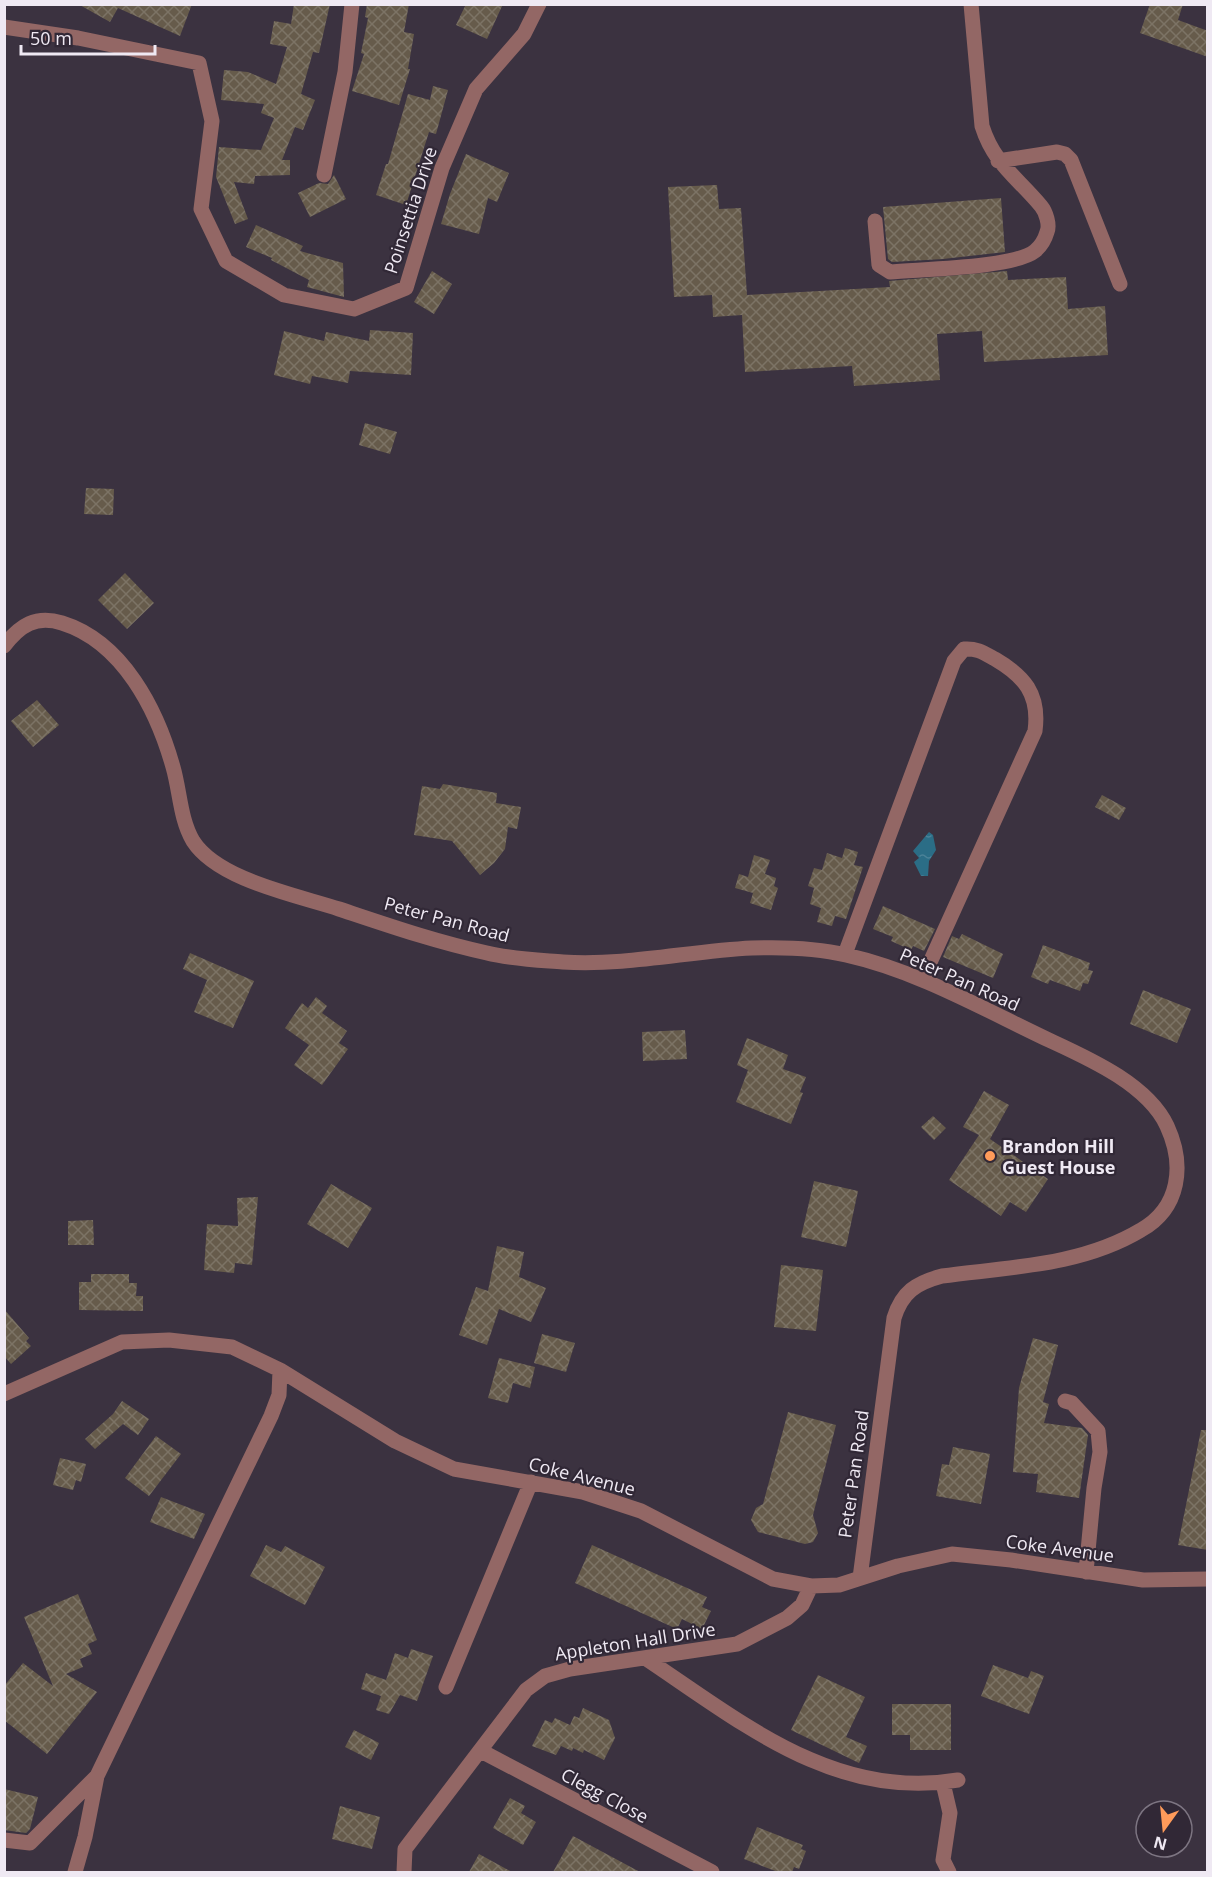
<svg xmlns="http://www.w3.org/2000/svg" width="1212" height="1877" viewBox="0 0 1212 1877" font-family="'Open Sans',sans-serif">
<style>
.water{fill:url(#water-ripples)}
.building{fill:url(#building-cross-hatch)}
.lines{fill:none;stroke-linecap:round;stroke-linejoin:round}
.minor{stroke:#936765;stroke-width:15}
.poi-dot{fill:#ff9b5a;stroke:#312836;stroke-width:2}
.labels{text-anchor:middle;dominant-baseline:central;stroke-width:4.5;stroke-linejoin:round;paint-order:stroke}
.street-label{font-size:18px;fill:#efe9f3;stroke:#312836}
.poi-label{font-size:18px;font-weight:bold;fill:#efe9f3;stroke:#312836;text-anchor:start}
</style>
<defs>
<pattern id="water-ripples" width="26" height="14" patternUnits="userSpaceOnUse" patternTransform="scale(1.5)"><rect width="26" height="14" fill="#2b6d86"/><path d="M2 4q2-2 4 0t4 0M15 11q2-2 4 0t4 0" fill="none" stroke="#4a8298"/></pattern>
<pattern id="building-cross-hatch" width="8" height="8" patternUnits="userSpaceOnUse" patternTransform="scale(1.5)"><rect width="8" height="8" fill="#665b4b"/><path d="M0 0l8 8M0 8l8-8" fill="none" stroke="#7c7365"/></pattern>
</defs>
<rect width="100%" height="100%" fill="#3b3240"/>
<path class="water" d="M929 832 933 835 936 850 929 861 928 876H921L914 862 919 858 913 851Z"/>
<path class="building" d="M78 4H192L180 36 118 8 110 22Z
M294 4H330L319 53 313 52 301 94 315 100 303 130 295 127 282 160H290V175L255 176 254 184 234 182 248 219 235 224 216 177 219 147 261 150 274 118 261 113 264 104 221 100 224 70 248 72 276 84 287 47 270 44 274 21 291 24Z
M367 4H409L404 32 414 34 408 69H410L399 105 352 91 364 54 361 53 368 18 365 17Z
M466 4H503L487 39 456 25Z
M1150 4H1183L1178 20 1208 31V57L1140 33Z
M433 86 448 90 436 134 429 132 406 205 376 195 386 164H388L408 94 430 100Z
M466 154 509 173 497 202 488 198 479 234 441 224 450 194Z
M334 175 346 199 310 217 298 193 319 183 328 184Z
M717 185 719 209 741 208 747 295 890 287 889 281 1007 271 1008 280 1066 277 1068 309 1105 306 1108 355 984 362 982 331 937 334 940 380 854 386 852 366 745 372 742 315 713 317 712 295 674 297 668 187Z
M1001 198 1005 252 943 259 892 262 888 259 883 207Z
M256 225 303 246 300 251 343 263 344 297 307 287 309 280 271 260 272 258 246 247Z
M432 271 452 284 434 314 414 302Z
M370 330 413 333 411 375 350 371 348 383 312 376 310 384 274 375 284 331 324 341 326 332 369 341Z
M365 423 397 432 390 454 359 445Z
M86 488 114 489 113 515 84 514Z
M125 573 154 603 127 629 98 600Z
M37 700 59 725 33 747 11 721Z
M443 784 497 793 496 803 521 807 517 829 508 827 505 849 494 863 480 875 452 841 414 835 422 786 440 789Z
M1102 795 1126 808 1119 820 1095 807Z
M845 848 858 852 854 865 863 867 846 919 835 916 832 926 817 922 821 908 810 904 814 888 808 886 814 868 822 870 827 853 842 858Z
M754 855 770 860 765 874 776 878 774 886 778 888 771 910 750 903 753 893 735 888 739 874 748 877Z
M883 906 935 929 924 951 913 946 911 950 891 941 893 937 873 929Z
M962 934 1003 954 993 978 943 957 952 936 959 939Z
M1043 945 1090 963 1088 970 1093 971 1088 984 1083 983 1080 991 1050 980 1048 984 1031 977Z
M190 953 254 981 233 1028 194 1012 207 980 183 969Z
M1143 990 1191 1009 1177 1043 1130 1024Z
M316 997 327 1006 322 1013 347 1031 339 1043 348 1049 322 1085 294 1065 309 1045 285 1028 302 1003 308 1008Z
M685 1030 687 1059 643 1061 642 1032Z
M747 1038 788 1055 783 1069 806 1077 800 1092 803 1093 791 1124 736 1102 748 1070 737 1065Z
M984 1091 1009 1105 990 1139 1048 1179 1026 1212 1010 1202 1001 1216 949 1180 979 1135 963 1127Z
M933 1116 946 1128 934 1140 921 1127Z
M814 1181 858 1191 846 1247 801 1237Z
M331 1184 372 1208 348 1248 307 1224Z
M258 1197 252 1265 235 1263 234 1273 204 1270 207 1224 238 1226 237 1198Z
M93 1220 94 1245H68V1221Z
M497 1246 524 1252 519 1277 546 1288 531 1322 499 1309 487 1345 459 1335 476 1287 488 1291Z
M781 1265 823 1270 816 1331 774 1327Z
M91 1274H129V1283H137L136 1296H143V1311L79 1310V1282H91Z
M4 1309 29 1338 26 1341 31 1346 11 1364 4 1356Z
M542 1334 575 1343 566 1372 534 1363Z
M1033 1338 1058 1345 1043 1402 1049 1404 1044 1423 1082 1428 1088 1435 1079 1498 1036 1492 1038 1474 1013 1472 1019 1388Z
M499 1358 535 1367 530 1388 513 1383 508 1403 488 1398Z
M122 1401 149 1419 138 1435 123 1424 95 1449 85 1439 113 1414Z
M788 1412 836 1425 813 1515 818 1533 813 1542 805 1544 758 1532 751 1520 756 1508 763 1504Z
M1201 1430H1208V1550L1178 1545Z
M156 1436 181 1454 149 1496 125 1478Z
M953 1447 990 1454 981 1504 936 1496 942 1464 949 1465Z
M60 1458 86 1464 81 1482 76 1480 73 1490 53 1485Z
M161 1497 205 1514 194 1539 150 1522Z
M266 1545 281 1552 285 1546 325 1567 305 1605 250 1576Z
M592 1545 707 1597 702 1607 711 1611 702 1629 682 1619 677 1629 575 1583Z
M78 1594 97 1640 88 1644 92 1654 80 1659 83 1667 66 1674 97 1692 47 1754 4 1720V1686L23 1663 53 1686 24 1617Z
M411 1649 433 1656 417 1701 400 1695 389 1714 376 1710 381 1696 361 1689 366 1673 386 1680 395 1653 408 1658Z
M993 1665 1028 1678 1031 1671 1044 1676 1029 1714 981 1696Z
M818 1675 865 1697 846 1737 867 1746 859 1763 791 1730Z
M892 1704H951V1750H910V1735H892Z
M583 1708 609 1720 615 1738 604 1760 584 1750 583 1753 573 1748 572 1751 561 1746 556 1755 532 1746 545 1720 552 1723 555 1718 570 1725 574 1716 579 1718Z
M354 1730 379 1743 371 1760 345 1747Z
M4 1789 38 1797 30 1829 26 1833 4 1830Z
M510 1798 525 1806 521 1813 536 1822 523 1845 493 1828Z
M340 1806 380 1817 372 1849 332 1839Z
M757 1827 803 1845 801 1849 806 1851 799 1869 794 1867 792 1872H778L744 1859Z
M573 1836 640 1872H553Z
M479 1854 512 1872H469Z"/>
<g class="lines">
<path class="minor" d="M4 27 78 38 199 63 212 121 201 209 226 261 284 295 354 309 406 288 442 168 476 89 524 34 539 4
M998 161 1057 152 1065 154 1071 160 1120 284
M324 175 345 72 352 4
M875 221 879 265 890 272C921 269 1014 268 1035 251 1041 246 1045 239 1047 232 1050 225 1046 212 1041 206 1017 177 994 164 982 126L971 4
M4 646C20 625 36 615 62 623 123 642 157 710 173 767 180 791 180 819 193 841 218 880 296 895 339 909 387 925 436 942 487 953 511 959 538 960 563 962 627 966 689 951 752 948 781 947 817 948 846 955 918 971 985 1010 1051 1041 1090 1059 1148 1085 1167 1126 1185 1165 1180 1208 1141 1230 1081 1266 1009 1267 942 1276 916 1283 902 1292 894 1318L860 1578
M845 954 954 661 964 649C977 648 984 653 995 659 1024 676 1040 694 1035 731L922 980
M4 1394 122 1342 169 1340 232 1347 280 1370 395 1441 454 1469 583 1492 641 1511 773 1579 811 1586 839 1585 898 1566 952 1554 1011 1560 1143 1580 1208 1579
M1065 1401 1072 1403 1098 1431 1100 1452 1094 1488 1086 1572
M645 1658C741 1722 835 1801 958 1780
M446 1687 531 1482
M481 1751 712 1872
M943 1783 950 1813 943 1860 949 1872
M4 1840 30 1843 97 1776
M75 1872 85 1837 97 1776 271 1416 279 1395 280 1370
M404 1872 405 1849 526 1690 545 1676 570 1669 737 1644 787 1618 802 1605 811 1586"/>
</g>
<circle class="poi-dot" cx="990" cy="1156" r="6"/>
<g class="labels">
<g class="street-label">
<text transform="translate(410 210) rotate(-72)">Poinsettia Drive</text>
<text transform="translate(447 919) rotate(15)">Peter Pan Road</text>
<text transform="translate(960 979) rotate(24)">Peter Pan Road</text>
<text transform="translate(853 1474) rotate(-82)">Peter Pan Road</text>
<text transform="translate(582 1476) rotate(14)">Coke Avenue</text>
<text transform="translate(1060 1548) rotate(8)">Coke Avenue</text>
<text transform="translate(635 1641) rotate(-9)">Appleton Hall Drive</text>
<text transform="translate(605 1795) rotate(28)">Clegg Close</text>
</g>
<g class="poi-label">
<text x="1002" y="1146">Brandon Hill<tspan x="1002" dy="21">Guest House</tspan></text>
</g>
</g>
<rect width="1212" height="1877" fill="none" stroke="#efe9f3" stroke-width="12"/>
<g transform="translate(1164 1829) rotate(195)"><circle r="28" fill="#312836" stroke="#7d7582" stroke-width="1.5"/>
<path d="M0-4.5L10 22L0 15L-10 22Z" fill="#ff9b5a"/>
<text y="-9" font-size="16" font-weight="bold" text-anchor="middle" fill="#efe9f3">N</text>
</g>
<path d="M21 45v9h134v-9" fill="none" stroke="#efe9f3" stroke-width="3"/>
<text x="30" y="45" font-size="18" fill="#efe9f3" stroke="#312836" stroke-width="4.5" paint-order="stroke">50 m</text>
</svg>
